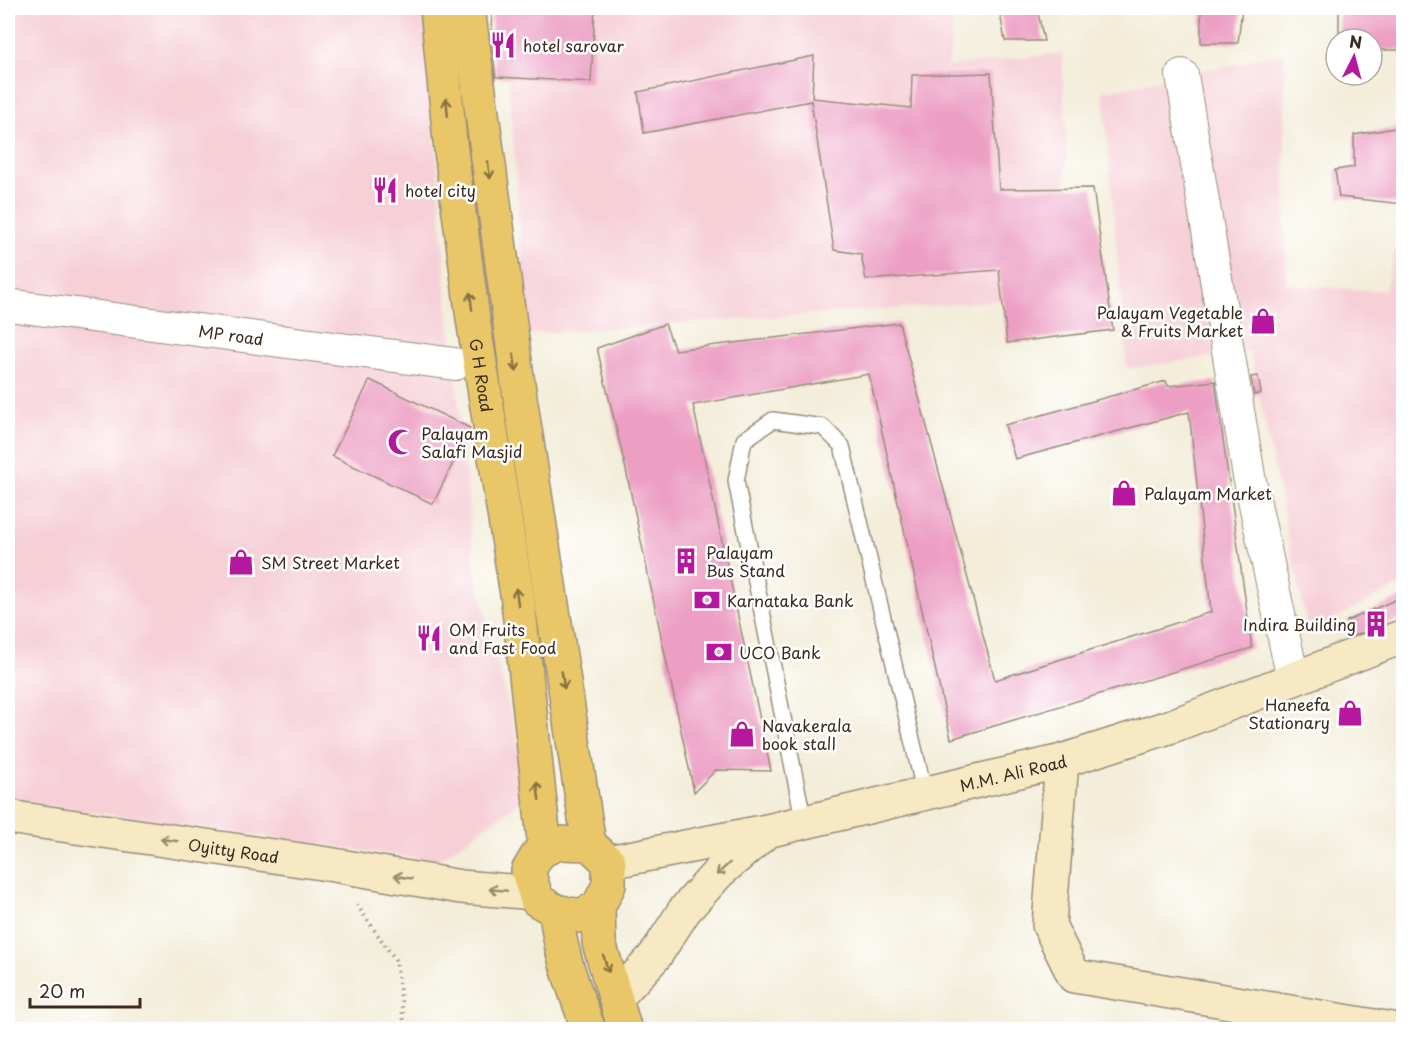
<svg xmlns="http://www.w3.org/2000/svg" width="1411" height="1037" viewBox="0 0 1411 1037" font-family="'Playpen Sans',sans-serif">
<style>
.built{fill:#f6cfd7}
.building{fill:#ec9ec3}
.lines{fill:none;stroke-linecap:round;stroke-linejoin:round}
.lane-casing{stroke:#978c7c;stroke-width:18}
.street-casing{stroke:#978c7c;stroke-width:34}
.secondary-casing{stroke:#978c7c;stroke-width:36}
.primary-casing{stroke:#978c7c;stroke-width:36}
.path{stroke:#978c7c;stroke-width:4;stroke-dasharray:1.5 4.5;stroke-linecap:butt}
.lane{stroke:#fff;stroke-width:15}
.street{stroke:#fff;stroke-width:32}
.secondary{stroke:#f6e9c3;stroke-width:33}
.primary{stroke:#e9c769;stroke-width:33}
.oneway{stroke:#897140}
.oneway2{stroke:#988a70}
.labels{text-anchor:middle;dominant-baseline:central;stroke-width:5;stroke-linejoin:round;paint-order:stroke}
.poi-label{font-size:16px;fill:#3b2a1e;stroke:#fff;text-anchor:start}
.street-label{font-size:16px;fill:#3b2a1e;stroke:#fff}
</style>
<rect width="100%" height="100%" fill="#fff"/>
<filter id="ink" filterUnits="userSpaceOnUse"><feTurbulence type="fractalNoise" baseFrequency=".0167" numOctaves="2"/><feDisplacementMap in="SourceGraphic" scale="12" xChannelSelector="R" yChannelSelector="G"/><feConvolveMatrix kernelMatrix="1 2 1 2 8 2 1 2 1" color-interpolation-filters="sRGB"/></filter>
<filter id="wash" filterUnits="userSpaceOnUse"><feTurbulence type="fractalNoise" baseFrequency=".008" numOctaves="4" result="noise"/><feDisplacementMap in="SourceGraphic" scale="24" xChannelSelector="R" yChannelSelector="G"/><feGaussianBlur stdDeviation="1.35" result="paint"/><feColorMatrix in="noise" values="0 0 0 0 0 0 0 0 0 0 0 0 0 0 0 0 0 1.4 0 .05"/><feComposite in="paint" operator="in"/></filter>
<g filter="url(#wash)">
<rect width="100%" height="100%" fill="#f3edd9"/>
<path class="built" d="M8 8H426L447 303 455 364 475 571 531 794 437 861 8 800Z
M503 8H953L949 66 1062 53 1067 157 1056 295 933 306 528 334Z
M1284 53 1286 285 1385 291 1403 217V584L1308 632 1250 351 1127 369 1103 92Z"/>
<g id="blocks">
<path class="building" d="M492 8H595L591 82 496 77 491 39Z
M999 8H1037L1044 41H1005Z
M1201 8H1242L1238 43H1201Z
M1339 8H1404V50H1372V39H1339Z
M814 56 812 98 911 108 912 75 991 73 999 189 1093 188 1113 330 1007 343 999 270 866 280 861 254 834 250 811 101 644 133 638 92Z
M1401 127 1403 204 1339 197 1335 170 1354 167V135Z
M899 323 995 680 1211 612 1189 412 1015 459 1005 425 1166 381 1168 386 1215 381 1252 648 951 739 869 374 693 405 771 771 716 770 694 792 626 470 597 348 665 324 675 350Z
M1258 376 1261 393 1254 395 1251 377Z
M370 380 470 428 433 504 332 456Z
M1404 596V618L1353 636 1347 621Z"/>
</g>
</g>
<g filter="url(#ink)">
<use href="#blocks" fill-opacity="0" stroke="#978c7c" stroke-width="1.5"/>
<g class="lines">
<g class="lane-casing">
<path id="lane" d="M804 823 736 481 744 440 773 420 823 427 842 446 925 794"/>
</g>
<g class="street-casing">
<g id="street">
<path d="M1182 75 1249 476 1293 679"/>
<path id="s1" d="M8 305 455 364"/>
</g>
</g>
<g class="secondary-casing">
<g id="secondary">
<path d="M1062 761 1049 925 1074 976 1398 1030"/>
<path id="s2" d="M8 817 328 864 461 887 535 893"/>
<path id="s3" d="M609 862 767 831 1062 761 1172 726 1404 636"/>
<path d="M616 998 655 956 684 911 719 872 766 832"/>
</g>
</g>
<g class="primary-casing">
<g id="primary">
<path id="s4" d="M437 8 451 151 473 319 518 601 545 849"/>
<path d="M468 8 518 384 589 844"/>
<path d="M559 843 589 844 609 862V885L598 907 580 916 556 911 537 900 528 871 540 851Z"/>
<path d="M598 907 599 943 625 1030"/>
<path d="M556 911C560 955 574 988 589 1030"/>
</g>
</g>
<path class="path" d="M357 905 396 961 405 1030"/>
<use href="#lane" class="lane"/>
<use href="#street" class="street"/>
<use href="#secondary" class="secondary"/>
<use href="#primary" class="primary"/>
</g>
<defs><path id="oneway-shaft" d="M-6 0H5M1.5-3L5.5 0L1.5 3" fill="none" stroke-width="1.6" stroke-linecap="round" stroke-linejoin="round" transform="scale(1.5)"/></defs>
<g class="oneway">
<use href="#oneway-shaft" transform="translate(447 107) rotate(-95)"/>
<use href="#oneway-shaft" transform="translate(489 170) rotate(82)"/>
<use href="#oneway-shaft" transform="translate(471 301) rotate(-97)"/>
<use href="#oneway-shaft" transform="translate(515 363) rotate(82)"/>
<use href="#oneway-shaft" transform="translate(517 597) rotate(-98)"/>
<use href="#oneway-shaft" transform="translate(563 680) rotate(81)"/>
<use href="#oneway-shaft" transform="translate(538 791) rotate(-98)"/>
<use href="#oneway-shaft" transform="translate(606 964) rotate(73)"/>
</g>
<g class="oneway2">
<use href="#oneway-shaft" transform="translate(169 840) rotate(-172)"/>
<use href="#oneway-shaft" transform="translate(723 869) rotate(137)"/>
<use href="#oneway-shaft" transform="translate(403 877) rotate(-170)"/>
<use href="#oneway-shaft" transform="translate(498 890) rotate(-175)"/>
</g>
</g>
<defs>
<g id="restaurant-bare" transform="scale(2.07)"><path d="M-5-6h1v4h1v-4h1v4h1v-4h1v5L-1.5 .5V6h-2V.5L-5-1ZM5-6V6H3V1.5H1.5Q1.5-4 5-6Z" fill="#b5179e" stroke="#fff" stroke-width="2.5" paint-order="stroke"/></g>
<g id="shop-bare" transform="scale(2.07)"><path d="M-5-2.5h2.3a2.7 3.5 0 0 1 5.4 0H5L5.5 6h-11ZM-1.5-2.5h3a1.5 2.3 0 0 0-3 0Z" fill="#b5179e" stroke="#fff" stroke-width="2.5" paint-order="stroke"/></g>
<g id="mosque-bare" transform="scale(2.07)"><path d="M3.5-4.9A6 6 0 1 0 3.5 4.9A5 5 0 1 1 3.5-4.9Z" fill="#b5179e" stroke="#fff" stroke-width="2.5" paint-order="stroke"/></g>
<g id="building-bare" transform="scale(2.07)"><path d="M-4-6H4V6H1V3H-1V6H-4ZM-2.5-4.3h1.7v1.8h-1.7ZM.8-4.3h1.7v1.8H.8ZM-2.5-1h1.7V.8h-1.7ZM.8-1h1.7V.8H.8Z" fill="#b5179e" stroke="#fff" stroke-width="2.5" paint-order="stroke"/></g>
<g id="bank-bare" transform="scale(2.07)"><path d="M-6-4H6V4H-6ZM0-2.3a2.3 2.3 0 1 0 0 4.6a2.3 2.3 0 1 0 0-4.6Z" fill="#b5179e" stroke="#fff" stroke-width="2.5" paint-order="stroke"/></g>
</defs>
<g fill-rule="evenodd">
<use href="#restaurant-bare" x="503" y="45"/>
<use href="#restaurant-bare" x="385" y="190"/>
<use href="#shop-bare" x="1263" y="321"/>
<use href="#mosque-bare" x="401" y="442"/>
<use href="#shop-bare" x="1124" y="493"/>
<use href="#building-bare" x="686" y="561"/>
<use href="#shop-bare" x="241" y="562"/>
<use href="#bank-bare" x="707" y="600"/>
<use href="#building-bare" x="1376" y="624"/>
<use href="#restaurant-bare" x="429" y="638"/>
<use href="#bank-bare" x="719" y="652"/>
<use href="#shop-bare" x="1350" y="713"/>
<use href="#shop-bare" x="742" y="734"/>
</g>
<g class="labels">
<g class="poi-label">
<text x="523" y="45">hotel sarovar</text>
<text x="405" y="190">hotel city</text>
<text x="1243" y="312" text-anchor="end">Palayam Vegetable<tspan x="1243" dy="18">&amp; Fruits Market</tspan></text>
<text x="421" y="433">Palayam<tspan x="421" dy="18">Salafi Masjid</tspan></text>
<text x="1144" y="493">Palayam Market</text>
<text x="706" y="552">Palayam<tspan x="706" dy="18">Bus Stand</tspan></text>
<text x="261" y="562">SM Street Market</text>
<text x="727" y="600">Karnataka Bank</text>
<text x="1356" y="624" text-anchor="end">Indira Building</text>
<text x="449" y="629">OM Fruits<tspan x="449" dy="18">and Fast Food</tspan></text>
<text x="739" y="652">UCO Bank</text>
<text x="1330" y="704" text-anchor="end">Haneefa<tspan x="1330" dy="18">Stationary</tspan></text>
<text x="762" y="725">Navakerala<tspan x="762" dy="18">book stall</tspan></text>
</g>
<g class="street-label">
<text stroke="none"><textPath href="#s1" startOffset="225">MP road</textPath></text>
<text stroke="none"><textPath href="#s4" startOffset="370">G H Road</textPath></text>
<text stroke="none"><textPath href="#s3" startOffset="414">M.M. Ali Road</textPath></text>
<text stroke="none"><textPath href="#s2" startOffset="228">Oyitty Road</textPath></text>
</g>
</g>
<rect width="1411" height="1037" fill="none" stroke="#fff" stroke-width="30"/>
<g transform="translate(1354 57) rotate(6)"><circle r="28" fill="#ffffff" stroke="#b1aaa5" stroke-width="1.5"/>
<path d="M0-4.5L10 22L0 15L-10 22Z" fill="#b5179e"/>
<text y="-9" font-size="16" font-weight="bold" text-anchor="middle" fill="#3b2a1e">N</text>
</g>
<path d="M30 998v9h110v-9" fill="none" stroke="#3b2a1e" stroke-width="3"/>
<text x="39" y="998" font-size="18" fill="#3b2a1e" stroke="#ffffff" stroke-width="4.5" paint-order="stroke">20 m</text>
</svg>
